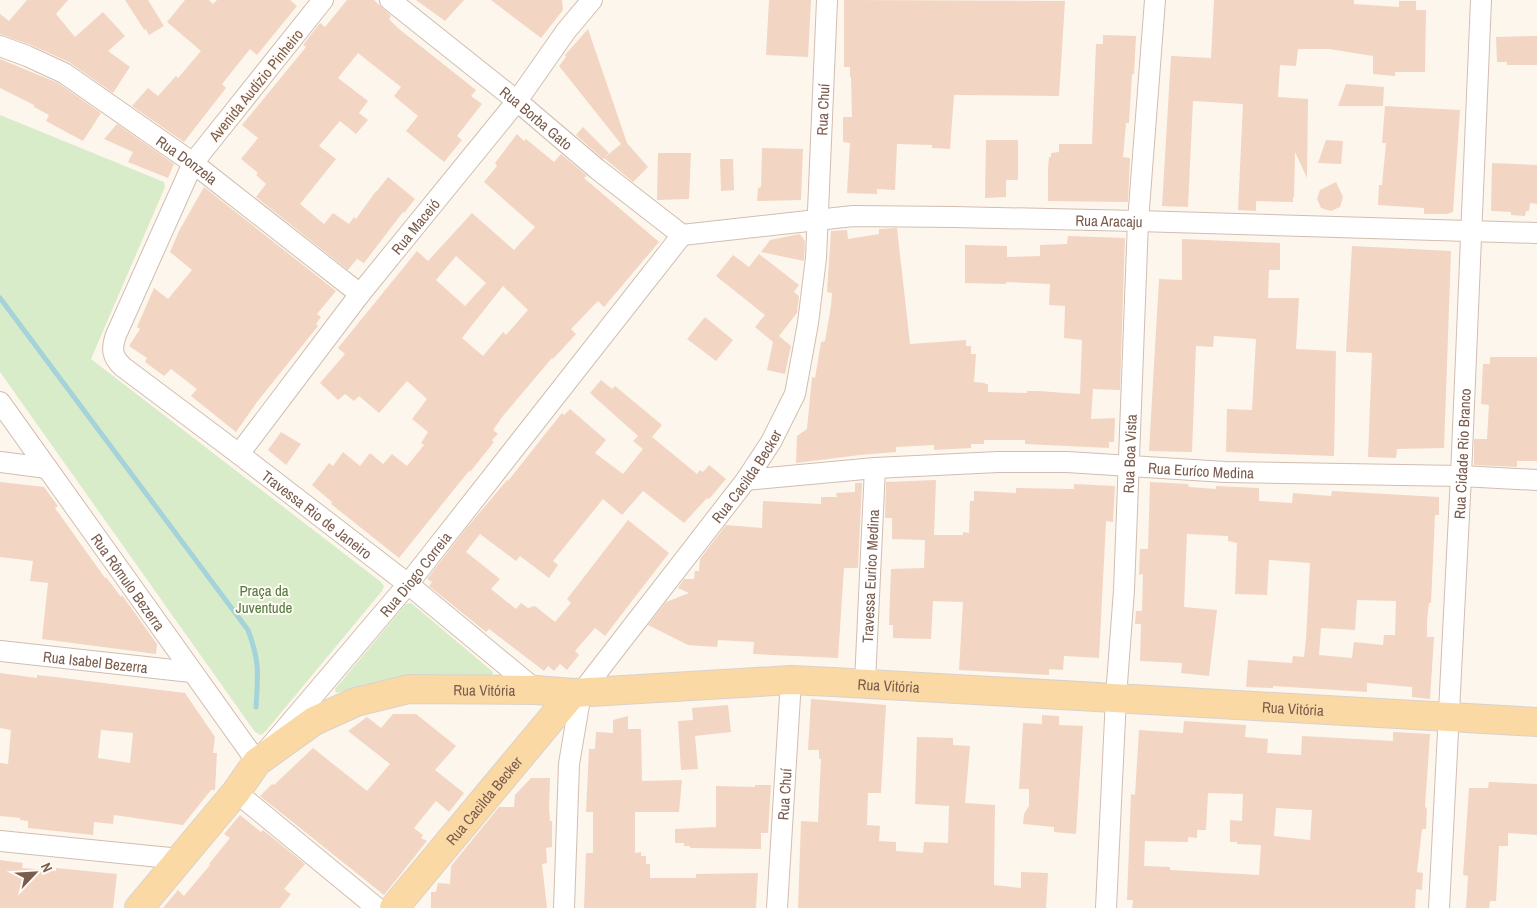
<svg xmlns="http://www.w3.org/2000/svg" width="1537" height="908" viewBox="0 0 1537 908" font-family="'Archivo Narrow',sans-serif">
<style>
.green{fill:#d8ecc9}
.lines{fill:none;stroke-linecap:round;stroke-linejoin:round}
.stream{stroke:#a5d3da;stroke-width:5}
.building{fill:#f3d5c3;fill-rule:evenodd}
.street-casing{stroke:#d1beb0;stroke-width:22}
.primary-casing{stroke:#dad1cd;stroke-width:30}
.street{stroke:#fff;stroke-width:20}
.primary{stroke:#fbd9a5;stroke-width:28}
.labels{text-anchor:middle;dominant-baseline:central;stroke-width:4;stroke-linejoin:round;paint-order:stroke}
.street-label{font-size:15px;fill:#7a5c4d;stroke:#fffaf3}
.park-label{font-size:15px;fill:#537a41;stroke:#fffaf3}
</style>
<rect width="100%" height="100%" fill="#fdf6ec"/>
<path class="green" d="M0 115 164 182 165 187 91 359 381 582 384 586 382 591 265 732 261 735 255 732 0 372Z
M411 603 493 672 492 677 387 681 336 693 335 689 406 604Z"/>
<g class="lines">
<path class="stream" d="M0 298 248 630C260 662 258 674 256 707"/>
</g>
<path class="building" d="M27 0H68L56 14 75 37 103 12 125 36 108 51 130 67 113 93 69 62 31 45 0 34V14L9 21Z
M125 0H148L164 26 149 35 146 29 144 30 143 28Z
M185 0H209L213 4 217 0H290L297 6 257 55 250 49 222 84 226 88 184 142 132 106 148 88 158 96 176 76 178 78 201 51 167 22Z
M347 0H374L391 16 389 19 399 29 476 90 471 96 482 104 457 136 462 140 444 162 406 131 418 116 394 96 401 87 358 53 338 78 368 101 359 113 368 120 356 134 340 121 319 146 336 159 300 204 324 224 333 213 349 224 354 217 356 219 376 191H377L388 177 415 199 404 213 403 212 364 263 357 259 348 270 256 197 266 184 256 175 258 173 241 159 258 138 242 125 306 47 303 45 320 23 325 27Z
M416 0H464L445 21Z
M491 0H562L563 10 541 38Z
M769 0H811L808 57 766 55Z
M844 0 1065 1 1059 96 954 95 950 149 932 148V145L897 144 895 190 877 189V194L847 193 850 143 843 142V117H852L851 77H850V67H844Z
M1214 0H1354V4L1399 7V1H1416V10H1426L1425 72H1395V76L1373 74V56L1329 49H1298L1296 66 1280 65 1278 97 1308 99 1307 178 1295 152 1294 197H1293V202L1256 201V211L1238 210 1243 104 1193 101 1188 207 1162 206 1171 56 1211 58Z
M588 29 627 143 648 167 633 182 604 158 621 144 559 66 566 57 565 55Z
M1103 35 1136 36 1134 74H1132L1129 123H1126L1123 157 1130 158 1128 202 1048 201V169L1049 157H1051V153L1059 152V144H1092L1096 44H1103Z
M1537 36V65H1507V62H1497L1496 37Z
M0 59 58 83 101 113 83 141 46 121 49 115 34 107V105L0 88Z
M1346 84 1384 87 1383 106H1338Z
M1385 106 1460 110 1453 212 1447 214H1424V208L1378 205 1379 185H1382L1386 143H1382Z
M117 124 174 164 168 178 128 162 133 152 104 139Z
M583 127 609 153 603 159 576 135Z
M517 134 524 141 526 139 554 162 561 154 587 176 584 178 659 242 604 307 598 301 571 329 576 334 553 359 552 358 503 416 493 430 498 434 492 440 494 442 470 472 469 471 460 482 399 558 331 504 332 502 312 485 329 463 333 466 343 452 360 466 370 453 383 464 392 454 407 466 424 445 421 443 428 432 412 419 427 399 407 381 379 413 359 396 354 401 345 394 338 400 320 383 345 354 338 348 417 251 428 261 472 213 514 250 535 227 484 182 497 166 495 163ZM456 256 486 283 465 306 436 280ZM503 286 528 310 506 335 503 332 483 356 462 338Z
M986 140H1018V180H1006V197L985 198Z
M1326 140 1343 141 1341 164 1318 163Z
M762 148 803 149 801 200 757 201 758 188 761 187Z
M658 153H691L689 199 657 200Z
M720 159H733L734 190 721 191Z
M1492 163 1537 165V204L1530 203 1529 211H1526L1525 216 1511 215V212L1491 211Z
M1336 182 1343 197 1340 207 1331 211 1321 208 1317 199 1320 190Z
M204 187 336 291 317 314 321 317 316 324 318 326 257 402 236 432 191 396 197 389 171 369 164 376 145 362 147 358 129 346 140 329 137 327 154 288 168 299 192 270 170 252 179 231Z
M897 228 910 344 966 340V346H971V354H976L974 382 985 383V384H988V392L1027 393V391H1038L1080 394 1082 340 1064 338 1065 306 1049 305 1050 284 1006 282V284L965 283V245L1007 246V257L1040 256V245L1067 244 1068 236 1125 238 1120 390 1093 389 1091 419 1115 418 1114 442H1109V448L1025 444V440H984V444H971V448L934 450V445L896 447V452L860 455 796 463 797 436 807 429 812 377 815 378 821 342 825 341 831 306 832 293 827 292 831 231 847 230 848 239 879 234V229Z
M800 234 805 241 804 261 761 252 770 240Z
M1182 239 1280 243V270H1269L1268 298H1299L1296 349 1336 351 1334 456 1226 452 1227 409 1252 410 1256 339 1214 336 1213 347 1196 346 1192 452 1149 451 1159 279 1182 280Z
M1352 246 1451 251 1444 448 1397 449 1396 458 1368 457 1372 353 1346 352Z
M759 254 799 285 794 292 799 296 797 313 779 336 791 346 785 374 767 370 773 342 755 327 765 315 716 276 733 255 749 267Z
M705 317 733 340 716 361 687 339Z
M1490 357H1537V461H1517V467L1474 465V439H1487L1489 405 1481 404 1483 364H1490Z
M601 380 612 389 615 386 662 425 652 437 697 474 700 470 703 472 709 465 726 479 709 499 707 498 684 523 643 491 622 515 603 499 553 561 558 565 549 578 520 556 516 561 480 534 466 552 500 579 491 589 516 609 521 603 528 608 535 606 555 622 571 603 567 599 628 520 669 553 605 636 595 628 575 651 579 655 567 670 560 664 554 671 548 666 544 671 489 629 486 632 429 586 432 582 427 579 465 530 507 480 508 481 550 428 562 413 564 415 570 409 606 440 595 453 623 474 643 449 633 441 638 436 590 393Z
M281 432 301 444 286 465 268 450Z
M936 480 934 535H963V532L969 533 970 501H974V491L1016 493V488L1074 489V484L1115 486 1113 522 1106 521 1099 658 1064 656 1063 670 1049 669V675L959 670 963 602 933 601 931 639 893 638V625H889L891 569 924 568 925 540 892 539V518H885L886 482Z
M0 482 44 487 58 506 55 508 105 578 106 577 121 597 122 595 157 644 156 654 42 639 48 583 30 581 33 561 0 557Z
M1150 482 1188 484 1189 487 1216 489V486L1259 488V501L1292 503 1293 493 1331 496 1332 491 1439 497V515H1435L1431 603H1429L1427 620V637H1434L1430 699 1412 697V687L1367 683V692L1273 686V688L1246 687 1248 660 1292 663 1293 656 1304 657 1306 639 1310 563 1269 560 1267 595 1235 594 1237 543 1228 541V536L1187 534 1184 607 1217 610 1209 676 1181 673 1182 663 1140 661 1141 624H1135L1136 611H1142L1143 574 1139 575 1140 549H1148ZM1357 600 1396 601 1395 635H1384L1383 645 1354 642 1352 658 1319 655 1321 628 1355 630Z
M855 483H862L858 568H844L838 658 753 654 754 642 718 640 717 647 688 645 648 625 666 602 689 593 678 588 684 579H694L695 571H699L700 559 726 525 762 528 763 501 821 504V497H837L836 493 855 492Z
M0 673 37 678V675L55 677 185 693 215 737 213 753H217L215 790H211L183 825 114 815 113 824 94 822 93 835 28 828V821L20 820V818L0 816V763L8 764 11 730 0 728ZM101 730 133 733 130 763 98 758Z
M811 699 886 705 881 793H868L867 825 880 826 879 841 896 842V851L923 853 924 842 948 843 949 806 915 804 917 737 953 738V745L970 746 965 803 995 805 994 885 1021 888V872L1048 873 1046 908H798L801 821 818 822 821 759H819V750H808Z
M728 705 731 732 695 736 698 769 681 770 678 721 693 720 692 708Z
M393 714H416L456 746 435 770 464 793 449 812 436 801 414 828 423 835 421 838 427 841 384 895 260 796 272 784 274 785 313 748 367 791 390 764 348 731 367 717 381 728Z
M1042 715 1059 716V725L1083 726 1076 834 1054 832V827L1023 824 1024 814 1029 806V789H1019L1023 723 1042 724Z
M628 716V729H641L642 781 682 780 679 812H635V853L641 852V856H646V864H650V878H696V874L758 873 756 908H584L586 853H593V812H586L589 749H595L596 732 613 733V720Z
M1184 721 1246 725 1245 737 1268 739 1267 753 1301 755 1302 736 1393 741V732L1430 734 1425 807 1427 808 1426 829H1422L1417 872 1423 873 1422 890 1416 889 1415 908H1132L1133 900H1127L1131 794 1135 795 1139 730 1183 733ZM1208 793 1243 794 1242 821 1230 820V842H1237V844L1261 845 1259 875 1170 870V867L1144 866 1145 841 1188 842V837L1197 838V830H1206ZM1276 808 1312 810 1310 840 1274 836Z
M531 778H550L549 808 550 821H552V847L546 848 547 863 542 864 547 908H431V892H436L438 883 450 884 451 866 499 807H514L515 795Z
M1489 782 1537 784V835L1508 833V846H1499L1496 901H1490L1489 908H1466L1468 876 1463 875 1469 788H1488Z
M755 785H771L768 833H761V849L690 848V846H684V843H675V829L716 827V786L755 787Z
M240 815 261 832 263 830 305 864 284 889 291 894 280 908H163L178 890 184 896 210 865 209 864 230 838 224 834Z
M0 860 23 863 22 868 56 871V868L117 874 113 908H0Z"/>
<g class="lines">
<g class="street-casing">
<g id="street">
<path id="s1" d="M323 0 193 163 116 335C111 349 112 357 123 367L239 454 408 584 536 690"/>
<path id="s2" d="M390 0 517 101 597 169 682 235"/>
<path id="s3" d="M0 46 27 56 64 73 193 163 360 294"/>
<path id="s4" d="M682 235 853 216 953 217 1138 221 1537 233"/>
<path id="s5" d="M0 402 257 762 408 584 682 235"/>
<path id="s6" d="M239 454 360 294 517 101 566 31 592 0"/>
<path d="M0 462 47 468"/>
<path id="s7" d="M746 480 875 468 998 462H1067L1225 472 1461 476 1537 480"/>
<path id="s8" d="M0 651 191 672"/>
<path id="s9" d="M865 682 875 468"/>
<path d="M236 792 377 908"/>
<path d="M0 841 180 859"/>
<path id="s10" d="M564 908 569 764 581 693 746 480 771 442 795 394 808 323 816 258 827 0"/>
<path id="s11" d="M777 908 791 680"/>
<path id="s12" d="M1106 908 1116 697 1124 590 1138 221 1155 0"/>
<path id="s13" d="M1439 908 1461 476 1481 0"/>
</g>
</g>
<g class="primary-casing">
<g id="primary">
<path id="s14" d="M139 908 236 792 257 762 314 721 356 702 409 689 536 690 573 693 791 680 833 682 1537 722"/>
<path id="s15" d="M394 908 573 693"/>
</g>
</g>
<use href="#street" class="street"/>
<use href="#primary" class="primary"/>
</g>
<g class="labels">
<g class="street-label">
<text transform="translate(256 85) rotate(-51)">Avenida Audízio Pinheiro</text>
<text stroke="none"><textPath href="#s10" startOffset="871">Rua Chuí</textPath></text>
<text stroke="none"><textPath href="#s2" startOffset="188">Rua Borba Gato</textPath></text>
<text stroke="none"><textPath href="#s3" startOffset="220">Rua Donzela</textPath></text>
<text stroke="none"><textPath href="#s4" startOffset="428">Rua Aracaju</textPath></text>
<text stroke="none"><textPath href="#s6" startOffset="288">Rua Maceió</textPath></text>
<text stroke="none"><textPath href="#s12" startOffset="455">Rua Boa Vista</textPath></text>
<text stroke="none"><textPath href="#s13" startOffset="455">Rua Cidade Rio Branco</textPath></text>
<text stroke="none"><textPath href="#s7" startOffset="456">Rua Euríco Medina</textPath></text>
<text stroke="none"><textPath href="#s10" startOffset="489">Rua Cacilda Becker</textPath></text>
<text stroke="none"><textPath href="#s1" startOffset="676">Travessa Rio de Janeiro</textPath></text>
<text stroke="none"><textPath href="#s5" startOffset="688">Rua Diogo Correia</textPath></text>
<text stroke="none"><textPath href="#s9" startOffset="106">Travessa Eurico Medina</textPath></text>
<text stroke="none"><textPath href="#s5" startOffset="221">Rua Rômulo Bezerra</textPath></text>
<text stroke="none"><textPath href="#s8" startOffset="96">Rua Isabel Bezerra</textPath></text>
<text stroke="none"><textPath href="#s14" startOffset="839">Rua Vitória</textPath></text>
<text stroke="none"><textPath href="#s14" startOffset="434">Rua Vitória</textPath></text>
<text stroke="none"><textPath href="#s14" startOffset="1244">Rua Vitória</textPath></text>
<text stroke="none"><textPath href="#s11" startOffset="114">Rua Chuí</textPath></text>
<text stroke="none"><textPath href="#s15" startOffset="140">Rua Cacilda Becker</textPath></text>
</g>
<g class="park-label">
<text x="264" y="590">Praça da<tspan x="264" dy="17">Juventude</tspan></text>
</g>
</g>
<g transform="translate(35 873) rotate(65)" stroke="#fffaf3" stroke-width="4" paint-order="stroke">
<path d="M0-4L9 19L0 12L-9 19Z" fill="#7a5c4d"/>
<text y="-8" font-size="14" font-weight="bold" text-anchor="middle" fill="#7a5c4d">N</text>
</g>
</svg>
